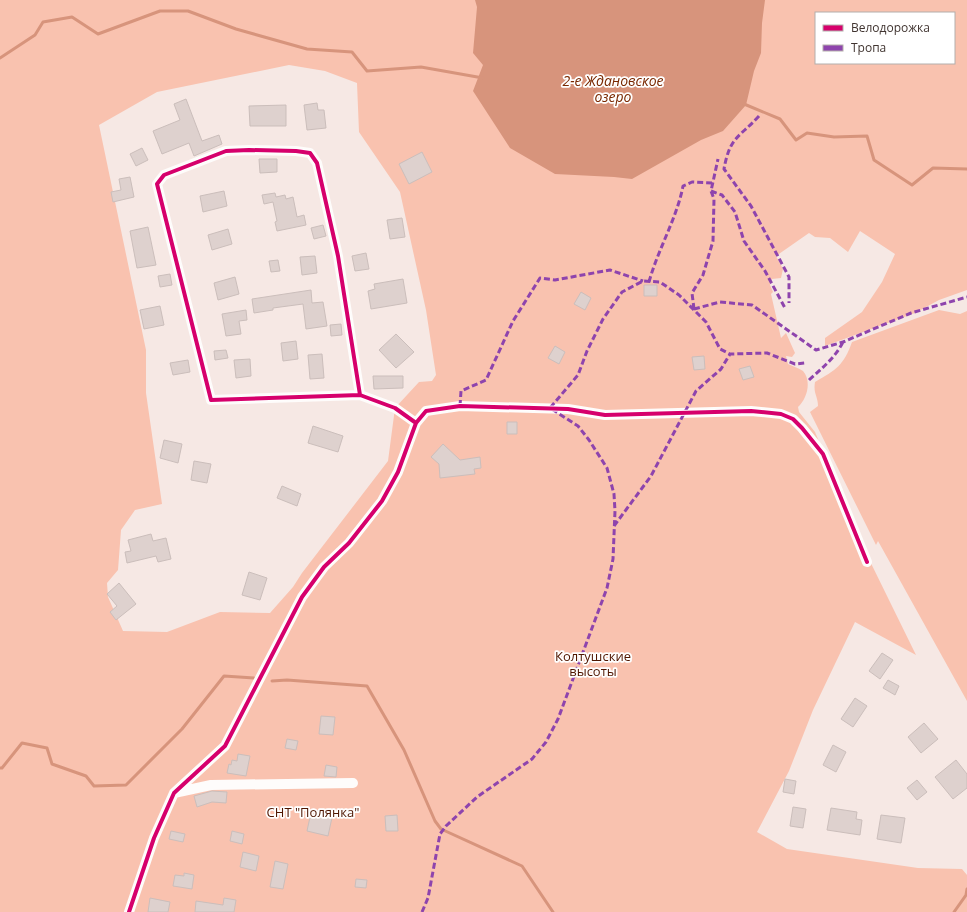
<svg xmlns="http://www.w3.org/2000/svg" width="967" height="912" viewBox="0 0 967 912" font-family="'Open Sans',sans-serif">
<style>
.green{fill:#f9c2af;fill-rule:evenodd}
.water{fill:#d7947c}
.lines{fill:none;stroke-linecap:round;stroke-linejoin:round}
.stream{stroke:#d7947c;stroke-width:3}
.building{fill:#ded1ce;stroke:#cbbebb}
.minor{stroke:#fefcfb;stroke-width:10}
.quiet{stroke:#8e44ad;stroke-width:3;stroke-dasharray:6 3;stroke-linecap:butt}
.cycleway-casing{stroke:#fff;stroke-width:6}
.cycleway{stroke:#d6006c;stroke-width:4}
.labels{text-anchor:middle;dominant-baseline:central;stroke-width:3.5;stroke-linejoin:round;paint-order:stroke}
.park-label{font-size:13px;fill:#4f1600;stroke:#fff}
.water-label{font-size:14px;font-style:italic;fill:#792801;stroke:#fff}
</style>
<rect width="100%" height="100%" fill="#f6e8e4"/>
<path class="green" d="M0 0H967V290L939 300 915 313 825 346V338L862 312 882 282 895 254 860 231 848 252 830 238 815 237 809 233 776 256 783 269 781 278 772 279 770 285 773 292 771 294 781 338 786 333 795 353 792 357 786 356 788 364C792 366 799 368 803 371 812 381 807 399 798 407L799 412 815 432 862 545 916 655 855 622 813 710 789 771 757 832 787 849 918 868 962 869 967 875V912H0ZM816 13H954V63H816ZM289 65 325 71 357 83 359 132 400 192 426 310 436 375 432 381 419 382 395 408 388 461 302 573 293 587 270 613 220 612 167 632 123 631 108 597 107 583 118 570 121 530 135 510 162 504 146 393V350L99 125 157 92Z
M939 310 960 314 967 311V701L878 541 876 545 810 412 818 406C818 396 813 394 815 382 836 370 844 365 852 342Z"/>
<path class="water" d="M475 0H765L762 23 761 53 754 71 746 105 723 131 701 140 632 179 614 177 555 174 510 148 473 91 483 65 473 53 477 7Z"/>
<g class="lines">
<path class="stream" d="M0 58 35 35 43 22 72 17 98 34 160 11H188L236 29 307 49 352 52 367 71 421 67 483 78
M744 104 780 119 796 140 807 133 834 137 867 136 874 160 912 185 933 168 967 169
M272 681 287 680 367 686 404 750 435 821 441 829 522 866 553 912
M0 768H2L22 743 47 748 52 764 86 776 94 786 126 785 182 729 224 676 254 678
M954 912 966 895 967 889"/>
</g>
<path class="building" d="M186 99 202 141 219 135 222 144 194 156 189 143 162 154 153 131 180 120 174 104Z
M317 103 318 110H324L326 128 307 130 304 105Z
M286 105V126H250L249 106Z
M142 148 148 160 136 166 130 154Z
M422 152 432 172 409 184 399 164Z
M259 159H277V172L260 173Z
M130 177 134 197 113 202 111 192 121 190 119 179Z
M224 191 227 206 203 212 200 196Z
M275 193 276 197 285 195 286 199 293 197 297 217 304 215 306 225 277 231 275 222 277 221 273 202 264 204 262 195Z
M402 218 405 237 390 239 387 220Z
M323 225 326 236 314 239 311 228Z
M148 227 156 265 137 268 130 231Z
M228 229 232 244 212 250 208 235Z
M366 253 369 269 355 271 352 256Z
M315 256 317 273 302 275 300 257Z
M278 260 280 271 271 272 269 261Z
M170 274 172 285 160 287 158 276Z
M235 277 239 294 218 300 214 283Z
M403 279 407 303 371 309 368 291 375 289 374 284Z
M644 285H657V296H644Z
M311 290 312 303 323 302 327 326 306 329 303 304 273 308V310L254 313 252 299Z
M581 292 591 298 585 310 574 304Z
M160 306 164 325 144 329 140 310Z
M246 310 247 320 239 321 241 334 226 336 222 314Z
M341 324 342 335 331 336 330 325Z
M396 334 414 352 396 368 379 350Z
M296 341 298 359 283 361 281 343Z
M555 346 565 352 559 364 548 358Z
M226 350 228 358 215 360 214 351Z
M322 354 324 378 310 379 308 355Z
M704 356 705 369 694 370 692 357Z
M250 359 251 376 236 378 234 360Z
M188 360 190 372 173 375 170 363Z
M750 366 754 377 743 380 739 369Z
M373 376H403V388L374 389Z
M507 422H517V434H507Z
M313 426 343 436 338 452 308 443Z
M164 440 182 444 178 463 160 458Z
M443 444 460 460 480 457 481 468 474 469 475 474 440 478 439 464 431 457Z
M194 461 211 464 207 483 191 480Z
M282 486 301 494 297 506 277 498Z
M151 534 153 541 166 538 171 559 158 562 156 556 127 563 125 552 131 551 128 540Z
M249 572 267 578 260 600 242 595Z
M119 583 136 604 116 620 110 612 117 606 107 594Z
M882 653 893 660 880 679 869 671Z
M888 680 899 686 895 695 883 688Z
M855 698 867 706 853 727 841 719Z
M321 716 335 717 333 735 319 734Z
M924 723 938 739 921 753 908 737Z
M287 739 298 741 296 750 285 748Z
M833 745 846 752 836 772 823 765Z
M238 754 250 756 246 776 227 773 229 764 231 765 232 760 237 761Z
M956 760 967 774V788L953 799 935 777Z
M326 765 337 767 336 777 324 776Z
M785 779 796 781 794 794 783 792Z
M917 780 927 792 917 800 907 788Z
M212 791 227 792 226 803 212 802 197 807 194 796Z
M793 807 806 809 803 828 790 826Z
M831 808 857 812 856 819 862 820 860 835 827 830Z
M318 810 333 813 328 836 307 831 310 817 316 818Z
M397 815 398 831H386L385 816Z
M881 815 905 818 901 843 877 839Z
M171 831 185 834 183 842 169 839Z
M232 831 244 834 242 844 230 841Z
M243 852 259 856 256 871 240 867Z
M275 861 288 864 283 889 270 887Z
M184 873 194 875 192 889 173 886 175 875 184 876Z
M356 879 367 880 366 888 355 887Z
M150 898 170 902 168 912H148Z
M224 898 236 900 234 912H195L196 901 223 905Z"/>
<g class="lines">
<path class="minor" d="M360 395 211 400 157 184 164 175 226 151 249 150 296 151 310 153 317 163 338 256 360 395 395 408 416 423
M174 793 211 785 353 783
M129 912 154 838 174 793 225 746 302 597 324 567 349 543 382 501 398 472 416 423 426 411 460 406 568 409 605 415 751 411 781 414 793 419 802 428 823 454 867 562"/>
<path class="quiet" d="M759 116C739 138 730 136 724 169L751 206 789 277V303
M711 191 722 195 735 212 744 241 765 271 785 308
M649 282C658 249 677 218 683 186L692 182 712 183
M694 309 720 302 752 305 816 350 843 342 911 313 967 297
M694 309 692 293 703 275 713 241 714 199 711 191 718 159
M809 380C822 368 835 358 843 342
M460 406 461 391 486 380 513 321 540 278 555 280 610 270 643 281
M614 526 651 476 696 391 721 369 730 354
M422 912 428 898 440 834 446 826 477 797 532 759 546 742 558 719 607 588 613 559 615 511 614 494 607 468 589 440 578 426 550 408 578 375 587 351 603 319 622 292 643 281 660 282 679 295 706 322 720 349 730 354 767 353 795 364 805 363"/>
<g class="cycleway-casing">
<path id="cycleway" d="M360 395 211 400 157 184 164 175 226 151 249 150 296 151 310 153 317 163 338 256 360 395 395 408 416 423
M129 912 154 838 174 793 225 746 302 597 324 567 349 543 382 501 398 472 416 423 426 411 460 406 568 409 605 415 751 411 781 414 793 419 802 428 823 454 867 562"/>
</g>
<use href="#cycleway" class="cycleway"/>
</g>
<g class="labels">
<g class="park-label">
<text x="593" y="656">Колтушские<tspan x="593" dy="15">высоты</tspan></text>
<text x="313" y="812">СНТ "Полянка"</text>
</g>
<g class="water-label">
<text x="613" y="80">2-е Ждановское<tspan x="613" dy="16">озеро</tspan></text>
</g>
</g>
<rect x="815" y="12" width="140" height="52" fill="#ffffff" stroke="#b3aeac"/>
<rect x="823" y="25" width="20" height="6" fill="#d6006c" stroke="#b3aeac"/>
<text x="851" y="32" font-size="12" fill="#403430">Велодорожка</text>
<rect x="823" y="45" width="20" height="6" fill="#8e44ad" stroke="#b3aeac"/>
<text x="851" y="52" font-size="12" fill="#403430">Тропа</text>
</svg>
